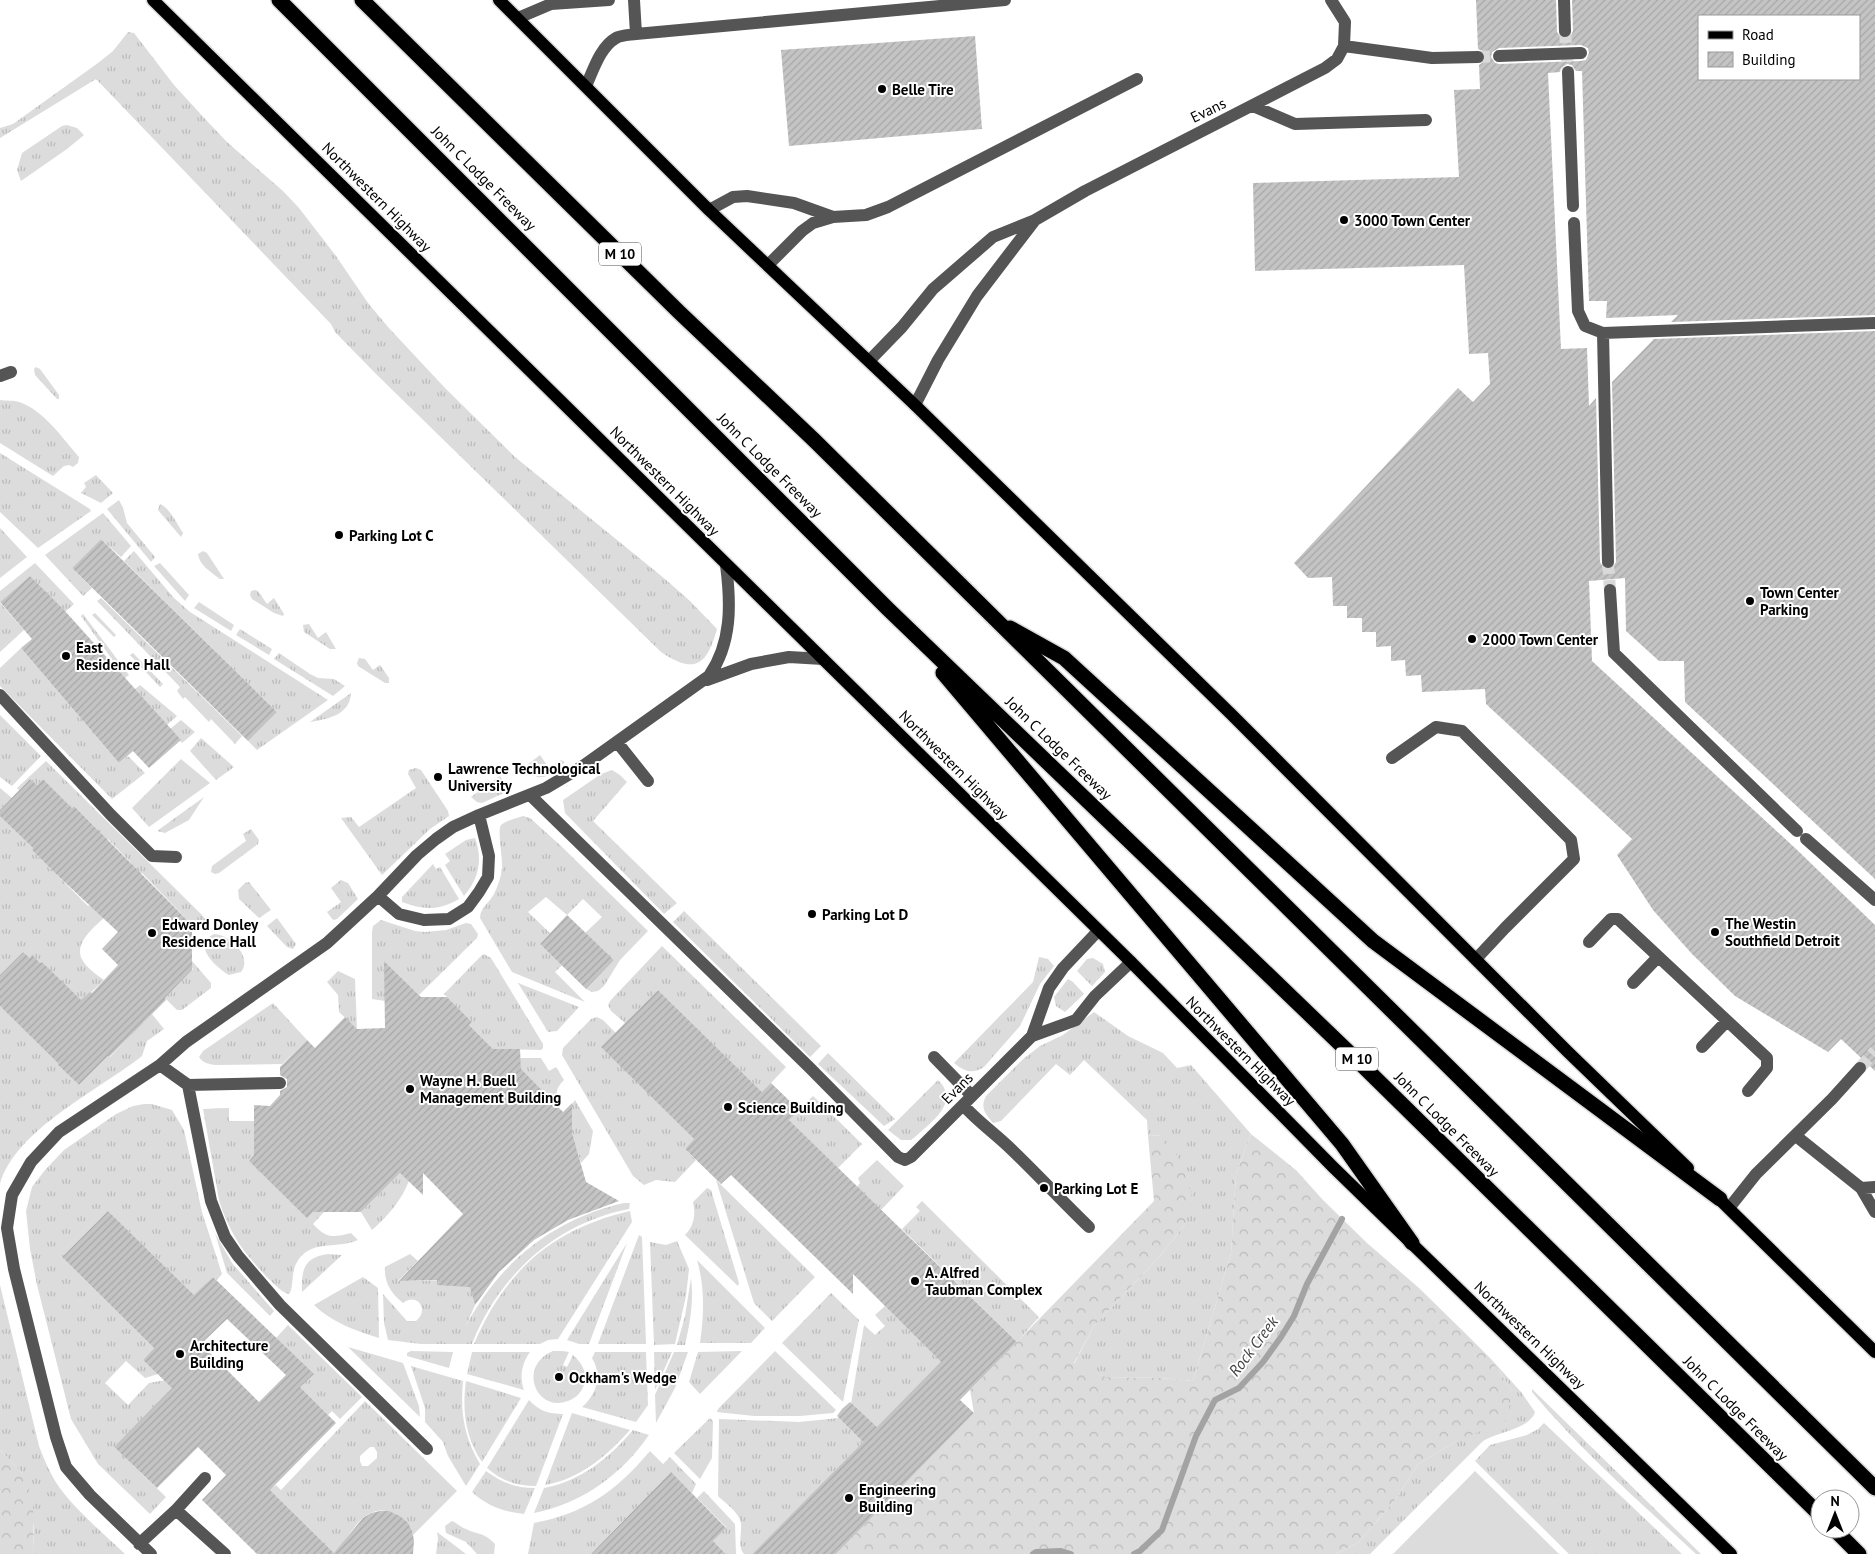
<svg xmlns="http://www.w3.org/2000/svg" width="1875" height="1554" viewBox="0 0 1875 1554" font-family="'PT Sans',sans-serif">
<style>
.grass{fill:url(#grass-tufts);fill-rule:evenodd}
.forest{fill:url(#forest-crowns)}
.garden{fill:#dcdcdc}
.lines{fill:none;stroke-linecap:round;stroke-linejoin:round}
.stream{stroke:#a3a3a3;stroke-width:6}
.building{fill:url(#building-hatch);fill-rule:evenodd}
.minor-tunnel{stroke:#d9d9d9;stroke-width:12;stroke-dasharray:12 6;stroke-linecap:butt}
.major-casing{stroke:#dbdbdb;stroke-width:15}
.highway-casing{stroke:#dbdbdb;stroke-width:18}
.minor{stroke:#555;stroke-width:12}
.major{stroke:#000;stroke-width:12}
.highway{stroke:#000;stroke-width:15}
.poi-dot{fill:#000;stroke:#fff;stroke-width:2}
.labels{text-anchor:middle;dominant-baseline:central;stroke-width:4;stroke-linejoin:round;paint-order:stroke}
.shield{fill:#fff;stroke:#4c4c4c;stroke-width:1}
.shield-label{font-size:14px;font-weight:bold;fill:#000}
.poi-label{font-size:15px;font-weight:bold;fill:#000;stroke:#fff;text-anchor:start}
.street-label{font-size:15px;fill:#000;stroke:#fff}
.water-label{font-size:16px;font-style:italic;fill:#444;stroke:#fff}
</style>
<defs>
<pattern id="grass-tufts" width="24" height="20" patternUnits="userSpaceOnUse" patternTransform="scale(1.25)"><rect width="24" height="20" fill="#dcdcdc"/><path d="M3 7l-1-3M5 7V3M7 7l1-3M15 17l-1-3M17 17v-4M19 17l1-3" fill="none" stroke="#bbb"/></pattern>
<pattern id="forest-crowns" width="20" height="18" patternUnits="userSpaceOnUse" patternTransform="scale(1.25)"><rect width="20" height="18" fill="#dcdcdc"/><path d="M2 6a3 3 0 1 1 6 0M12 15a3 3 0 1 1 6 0" fill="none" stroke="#bbb"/></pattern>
<pattern id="building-hatch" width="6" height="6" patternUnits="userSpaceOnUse" patternTransform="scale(1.25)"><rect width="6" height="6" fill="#c4c4c4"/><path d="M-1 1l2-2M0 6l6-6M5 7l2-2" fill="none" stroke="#a7a7a7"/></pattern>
</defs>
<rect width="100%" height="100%" fill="#fff"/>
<path class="grass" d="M128 32 134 33 174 85 207 121 227 142 283 191 299 208 336 256 368 303 388 327 445 388 515 457 665 579 690 601 717 629C707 665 695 675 661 652L375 373 335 332 331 324 96 79 0 138V128L13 124 98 63 113 51Z
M67 125 77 128 84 135 67 149 21 181 17 170 22 153 62 126Z
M36 367 40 369 59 395V399H57L35 375 34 369Z
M0 400C6 401 14 400 19 402 44 410 63 439 79 457L78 463 73 467 69 465 64 466 53 476 0 443Z
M0 453 90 509 91 511 38 548 0 512Z
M96 475 113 493 101 503 81 493 86 487 84 483Z
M119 500 123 508 127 523 155 557 151 562 107 509Z
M160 504C170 508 177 524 183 533L181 537 158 510Z
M103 513 131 546 121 557 101 539 72 568 92 588 83 596 45 555Z
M0 528 27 557 0 578Z
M134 551 174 598 190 612 328 700 257 750 248 741 277 712 124 561Z
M203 551 207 553 224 579H220C212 573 199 565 198 554Z
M35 563 74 604 65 612 30 576 0 602V591Z
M160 563 189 595 185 601 154 566Z
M255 590 258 591 267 604 274 598 284 614 283 616 274 613 252 599 250 595 251 591Z
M101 598 242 736 235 744 211 719 209 722 185 697 183 699 177 691 180 687 97 601Z
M199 602 234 625 231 631 194 608Z
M0 603 24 630 0 652Z
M95 613 116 635 114 637 92 615Z
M83 614 129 675 125 678 112 664 114 662 81 616Z
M309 624 318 638 326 632 336 649H330L304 632 303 625Z
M240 629 272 649 269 655 236 635Z
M21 648 119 763 128 756 145 773 112 799 0 686V668Z
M133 653 163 684 160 687 130 655Z
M279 653 310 674 318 678 334 679 345 686 333 696 274 659Z
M359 658 365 659 373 670 380 665 389 678V683H385L358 666 357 663Z
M140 685 177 716 167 725 135 689Z
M351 693C350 715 328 719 310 722Z
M0 715 41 756 12 786 0 777Z
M181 720 195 732 182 743 170 729Z
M201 738 234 767 216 780 190 751Z
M540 755 549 768 561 760 565 762C552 774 537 788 527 765Z
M181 759 210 783 149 827 132 808Z
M46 761 202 915 205 919 204 925 198 931 142 873 140 874 130 865 131 863 108 839 106 841 96 832 97 829 74 806 72 808 43 779 37 785 30 779 19 790 17 788Z
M416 768 421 770 448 811 449 816 430 829 382 875 341 818 351 817 359 827 416 788 408 774 409 770Z
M612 770 620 775 627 782 593 821 677 903 664 914 565 813 563 800 601 774Z
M500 776 507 787 506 792 482 803 477 802 471 797Z
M0 788 12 798 0 810Z
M204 797 189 820 165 833 157 831Z
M0 811 4 819 33 848 32 850 88 906 90 905 104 918C94 927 72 945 83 961 87 968 97 975 104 980L67 1015 65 985 42 962 40 963 32 956 30 958 23 952 0 975Z
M523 816 530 818 561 846 648 931 620 960 604 986 598 991 592 992 586 989 614 960 585 933 602 917 583 899 567 915 546 897 528 912 550 933 540 944 562 965 555 972 585 1002 512 972 480 918C480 908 489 903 494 894 498 886 501 877 502 868 503 859 497 830 501 825 505 821 517 818 523 816Z
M251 829 259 840 258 844 219 873 215 874 211 872 212 866 246 841 243 834Z
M475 838C483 860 479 878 464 896L445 865 450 861 445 854 466 840Z
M433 864 436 869 440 867 459 899C439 911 423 910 402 902V897Z
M341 880 348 883 358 899 337 919 334 920 332 919 327 912 341 902 331 888Z
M249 882 271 910 259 918 239 899 238 890 245 883Z
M684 911 821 1046 810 1057 673 922Z
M277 918 296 944 293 949 287 947 267 926Z
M381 920 415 931 425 932 446 930 466 923 471 924 478 934 477 938 419 995 385 962V1001L372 999V932L373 926Z
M214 934C230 934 253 957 241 972L229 975C216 967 191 945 214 934Z
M662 946 786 1067 771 1083 766 1096 658 990 625 1023 611 1011 608 1005 610 1001Z
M484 954 491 958 543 1044V1048L541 1050 493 1049 469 1025 472 1022 444 994 480 957Z
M1039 957 1048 959 1054 966 1040 984 1020 1026 984 1067C972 1075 964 1071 954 1063L1033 982Z
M1093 958 1103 964 1105 972 1092 986 1077 971 1087 959Z
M192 961 211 983V988L182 1010H177L165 998 193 969 186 962Z
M338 971 355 979 357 1029 339 1012 338 995 327 982Z
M1068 979 1073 982 1084 994 1065 1012 1056 1006 1054 997Z
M518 983 579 1007 557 1031 548 1032Z
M273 1003 307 1040 282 1064 215 1065C209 1064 203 1063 199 1057L203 1051Z
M0 1006 60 1061 57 1064 79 1085 108 1056 110 1057 132 1034 131 1032 141 1022 143 1023 152 1014 164 1029 147 1041 142 1056C99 1090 15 1130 0 1184Z
M1094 1012 1128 1036 1163 1053 1177 1068 1191 1065 1251 1134 1236 1174 1231 1253 1193 1381 1161 1378 1106 1377 1074 1364 1094 1326 1161 1255 1186 1223 1162 1135 1148 1136 1147 1120 1084 1060 1070 1075 1056 1064 1001 1121 993 1123C985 1113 980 1108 986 1096L1022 1060 1040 1046 1063 1035Z
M597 1017 603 1020 616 1033 602 1047 694 1139 685 1149 696 1160 675 1182 656 1180 644 1185 633 1176 562 1055 563 1048 591 1019Z
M828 1053 895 1119 884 1126 818 1064Z
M520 1058H541L549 1071 556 1067 564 1080C557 1087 554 1094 560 1103L511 1153 521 1069Z
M938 1080C961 1102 931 1122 915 1137L911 1140H901L888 1130Z
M813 1096 862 1144 838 1168 785 1116H793Z
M575 1100 593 1131 589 1154 581 1163 576 1147 572 1150V1104Z
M144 1104H152L172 1110 184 1130 202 1212 222 1274 217 1280 213 1277 207 1283 200 1301 108 1211 62 1257 154 1348 143 1360 158 1374 145 1378 126 1361 105 1383 128 1405 149 1383 183 1377 114 1447 166 1497 150 1514 98 1464 71 1419 37 1285 30 1249 26 1211 32 1187 45 1170 64 1150 116 1114 133 1106Z
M229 1108V1121H254V1155L249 1161 307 1217 313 1212H324L313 1224C326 1238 332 1238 351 1233L358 1240C336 1250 309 1238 296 1264 291 1273 294 1288 289 1294 278 1293 245 1253 238 1242 230 1229 223 1214 219 1200L203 1109Z
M877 1160 904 1186 881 1210 857 1187 860 1183 858 1178Z
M400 1173 409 1181C401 1201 388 1216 372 1230L361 1212Z
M716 1180 815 1277 772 1321 754 1303Z
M707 1188 711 1190 739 1283 738 1286 685 1235C694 1226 696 1214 693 1202Z
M922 1201 1039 1317 1017 1342 902 1229 920 1211 916 1207Z
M624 1203H630L629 1209C556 1223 499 1275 472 1344H421L388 1340 384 1323 383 1294 407 1321H416C430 1310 417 1292 403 1303 391 1293 384 1283 385 1267L410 1254 418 1261 398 1281 469 1280 475 1305 466 1326C499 1263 553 1219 624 1203Z
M630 1211 632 1222 558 1339 548 1340 540 1344H474C505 1271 552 1229 630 1211Z
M215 1233 232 1263 274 1311 270 1316 227 1273Z
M639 1235 642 1237 646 1344H598Z
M677 1241 689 1269 686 1296 675 1344 654 1345 650 1242 666 1245Z
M627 1243 589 1344H579L567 1340Z
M328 1254 342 1255 302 1292C301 1270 304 1257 328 1254Z
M697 1260 765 1328 751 1343H700C704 1315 705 1288 697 1260Z
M363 1277 378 1288 379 1338C356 1331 331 1322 314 1305Z
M691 1278C694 1300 690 1323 685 1345H677L685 1316Z
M0 1285 39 1446C45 1462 52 1478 62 1491 80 1514 104 1534 125 1554H34V1527L22 1473 0 1450Z
M831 1293 859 1320 843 1402 782 1343Z
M885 1306 956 1377 877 1427 851 1404 864 1325 875 1335 885 1326 875 1315Z
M288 1325 362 1397 340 1419 332 1411 328 1415 298 1385 303 1379 306 1381 313 1374 276 1338Z
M348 1347 403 1363 419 1406 420 1417Z
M411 1351 453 1352 449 1368 407 1356V1353Z
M553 1351H562L569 1352 563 1365 567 1367 573 1355C582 1363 588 1373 584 1385 581 1393 576 1398 568 1401 536 1413 517 1366 553 1351Z
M742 1351 700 1394 689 1382 698 1352Z
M775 1351 836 1410 833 1413 800 1416H754L717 1412 718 1409Z
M472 1352H530C522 1363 519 1377 524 1390L467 1374Z
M595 1352H646L648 1405 636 1422 582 1407C596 1395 603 1376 592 1358Z
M654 1352H672L655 1390Z
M674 1352H688L675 1388 656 1423 655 1395Z
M1492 1360 1521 1392 1535 1412C1530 1429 1497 1432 1483 1441L1370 1554H1336L1359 1542 1396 1499 1418 1464 1455 1442 1512 1391Z
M411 1366 463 1381C460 1412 464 1437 480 1464L466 1486 448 1456 443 1442 425 1422V1408Z
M466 1381 521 1398 482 1462C465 1437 462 1410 466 1381Z
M1532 1389 1701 1554H1696C1640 1502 1581 1451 1532 1392Z
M529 1400C539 1411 549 1414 563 1414L536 1486C516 1486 502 1481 487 1468Z
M365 1401 457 1491 413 1535C408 1525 404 1517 393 1513 363 1501 350 1537 335 1554L266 1486 270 1484 273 1487 276 1485 281 1490ZM370 1447H374L377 1452V1458L368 1466H362L360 1461V1456Z
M572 1413 630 1430C607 1456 580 1479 545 1485Z
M710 1418 713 1421 712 1458 700 1479 674 1453Z
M839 1418 863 1442 752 1554H744C735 1544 746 1527 738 1516 733 1508 724 1502 718 1496L719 1419 799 1422Z
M1544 1423 1682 1554H1569L1475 1461 1490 1445 1527 1435 1538 1429Z
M633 1430 649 1435C621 1475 583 1503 534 1513L544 1488C581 1481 609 1458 633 1430Z
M650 1451 663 1464 670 1457 696 1484 692 1493 670 1473 591 1554H528L534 1523C586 1513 616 1491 650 1451Z
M486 1471C501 1482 515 1488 535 1488L524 1514C504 1512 487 1506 472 1492Z
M704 1491 735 1524 736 1554H726L713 1541 726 1527 697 1498Z
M452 1521C457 1523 460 1527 466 1529 478 1535 484 1532 495 1544L494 1554H477L466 1542 446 1533 445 1526Z
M437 1532 466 1554H436L438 1539Z"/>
<path class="forest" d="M1251 1134 1296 1170 1323 1200 1367 1243 1419 1288 1464 1332 1492 1360 1512 1391 1507 1420 1455 1442 1418 1464 1396 1499 1359 1542 1336 1554H836L974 1413 970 1390 1154 1201 1148 1136 1162 1135 1178 1157 1192 1193 1186 1223 1161 1255 1094 1326 1074 1363 1106 1377 1161 1378 1193 1381 1231 1253 1236 1174Z
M0 1450 22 1473 33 1498 34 1554H0Z"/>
<path class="garden" d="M1475 1471 1559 1554H1393Z"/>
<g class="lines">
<path class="stream" d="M1033 1554 1036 1552 1061 1551 1071 1554
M1134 1554 1140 1551 1162 1530 1196 1436 1215 1400 1239 1388 1263 1362 1281 1337 1294 1316 1307 1284 1342 1219"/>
</g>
<path class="building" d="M1476 0H1556L1557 32 1561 38 1565 39 1570 38 1573 31 1572 0H1875V315L1671 322 1678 315 1606 318 1607 301H1589L1582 71H1576L1572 65 1567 64 1561 68 1560 72 1548 73 1561 349 1587 348 1589 406 1596 398 1600 562 1604 569H1612L1616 562 1612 382 1654 339 1875 331V879L1685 702 1684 661H1659L1626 631 1625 578 1589 581 1592 661 1795 848 1875 925V1071L1841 1039 1828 1052 1735 996 1692 954 1653 910 1617 855 1632 839 1486 704 1485 689 1422 692 1421 675 1406 676 1405 660 1391 661V646L1376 647V632H1362V618H1347V606H1333L1332 577 1308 578 1294 563 1458 388 1473 402 1490 384 1488 353 1469 354 1464 265 1255 271 1253 183 1459 177 1454 90 1480 89 1479 65 1485 61 1486 57 1485 52 1478 49ZM1699 16H1859V79H1699ZM1581 45 1588 48 1589 53 1586 60 1581 61 1499 64 1495 63 1491 57 1492 52 1499 48Z
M975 36 982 129 789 146 781 50Z
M101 539 277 712 248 741 72 568Z
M30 576 65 611 181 740 149 768 133 751 119 763 21 648 32 639 0 602Z
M30 779 37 785 43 779 72 808 74 806 192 925V970L165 998 166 1000 109 1057 108 1056 79 1085 57 1064 58 1063 0 1006V975L23 952 30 958 32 955 40 963 42 962 81 1000 90 992 92 993 118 965 102 949 118 932 55 873 32 850 33 848 0 816V810Z
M567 915 614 960 586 989 540 944Z
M384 961 421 997H447L472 1022 469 1025 493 1049H520L521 1069 563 1112 572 1103V1133L586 1182 619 1201 568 1220 534 1240 499 1272 475 1305 470 1287 437 1285V1280L399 1281 463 1214 423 1173V1195L400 1173 361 1212H313L307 1218 249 1161 254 1155V1105L270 1106 280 1095V1091L287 1087V1079L280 1075V1067L307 1040 315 1048 345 1017 357 1029 385 1028Z
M658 990 762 1092 771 1083 799 1110 789 1120 1017 1342 960 1400 974 1413 836 1554H752L863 1442 837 1416 842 1409 850 1402 877 1427 941 1362 853 1274V1294L731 1175 721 1184 685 1149 694 1139 601 1047Z
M108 1211 194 1295 213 1277 314 1374 300 1387 336 1423 270 1490 334 1553 363 1518 371 1513 380 1511H389L400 1516 408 1523 412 1531 414 1540 413 1554H257L202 1500 226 1475 198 1447 157 1488 114 1447 172 1388 143 1360 154 1348 62 1257ZM227 1319 286 1375 259 1402 201 1344Z
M671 1472 726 1528 713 1541 726 1554H591Z"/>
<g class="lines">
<path class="minor-tunnel" d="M1565 31 1568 72
M1478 57 1499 56
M1608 562 1610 590
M1860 1068 1875 1051"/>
<g class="major-casing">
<path id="major" d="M153 0 1131 962 1333 1167 1731 1554
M499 0 709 210 915 405 1231 714 1567 1051 1688 1168
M1713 1193 1875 1352"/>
</g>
<g class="highway-casing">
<path id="highway" d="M279 0 888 609 1363 1066 1820 1515
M362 0 679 312 814 440 1875 1488
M1010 628 1064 658 1373 941 1720 1199
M943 673 1342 1144 1412 1243
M1834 1529 1859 1554"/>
</g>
<path class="minor" d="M1564 0 1565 31
M518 18 551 4 609 0
M636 34 1005 0
M1344 46 1432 58 1478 57
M1499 56 1581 53
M1568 72 1573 206
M586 86C593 71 600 47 616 38 621 35 629 35 636 34L634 0
M1253 106 1295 124 1426 120
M709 210 733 197 747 196 794 203 833 217 866 215 888 207 1137 79
M1574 223 1578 311 1585 326 1603 333
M768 265 802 231 813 223 833 217
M869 361 902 327 933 289 993 237 1035 220 1085 191 1325 68 1337 59 1344 46 1345 22 1331 0
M0 376 11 372
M915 405 938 360 977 296 1035 220
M1608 562 1603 333 1875 323
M1610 590 1614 653 1797 831
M707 680 751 664 789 657 823 659
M0 695 111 815 152 856 176 857
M617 742 648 781
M1392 758 1436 727 1462 731 1571 840 1574 859 1505 928 1476 959
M530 795 809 1067 898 1157 905 1160 911 1157 1032 1036 1049 988 1063 968 1098 931
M1806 839 1875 900
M378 896 399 914 424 920 449 919 468 907 479 892 488 877 489 856 479 815
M1589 942 1611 919H1618L1767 1058V1068L1748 1091
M1633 983 1658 957
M1032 1036 1076 1020 1095 996 1131 962
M1702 1047 1727 1021
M934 1057 972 1096
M160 1065 188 1085 211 1201 225 1237 238 1256 280 1305 427 1449
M188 1085 280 1083
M963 1105C978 1122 996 1134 1012 1150 1038 1175 1063 1202 1089 1227
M1796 1136 1861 1188 1875 1187
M1861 1188 1875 1212
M1729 1208 1756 1174 1832 1099 1860 1068
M176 1510 205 1478
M139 1544 176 1510 225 1554
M151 1554 90 1495 66 1467 56 1437 14 1269 7 1228 12 1195 31 1162 59 1132 160 1065 186 1042 327 943 378 896 417 855 436 839 453 827 479 815 546 788 583 766 709 676C732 643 731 604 726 565"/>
<use href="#major" class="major"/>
<use href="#highway" class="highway"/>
</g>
<g class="poi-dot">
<circle cx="882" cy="89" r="5"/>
<circle cx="1344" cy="220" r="5"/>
<circle cx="339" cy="535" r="5"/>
<circle cx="1750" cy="601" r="5"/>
<circle cx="1472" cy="639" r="5"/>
<circle cx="66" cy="656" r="5"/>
<circle cx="438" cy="777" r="5"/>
<circle cx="812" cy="914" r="5"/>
<circle cx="1715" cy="932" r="5"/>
<circle cx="152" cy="933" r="5"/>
<circle cx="410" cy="1089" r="5"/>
<circle cx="728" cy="1107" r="5"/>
<circle cx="1044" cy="1188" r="5"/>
<circle cx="915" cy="1281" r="5"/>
<circle cx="180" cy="1354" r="5"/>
<circle cx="559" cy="1377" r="5"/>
<circle cx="849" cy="1498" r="5"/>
</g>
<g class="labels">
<g class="shield">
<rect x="599" y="242.5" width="42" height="23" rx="4"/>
<rect x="1336" y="1047.5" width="42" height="23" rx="4"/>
</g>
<g class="shield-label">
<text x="620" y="254">M 10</text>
<text x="1357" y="1059">M 10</text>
</g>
<g class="poi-label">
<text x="892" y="89">Belle Tire</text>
<text x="1354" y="220">3000 Town Center</text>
<text x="349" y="535">Parking Lot C</text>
<text x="1760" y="592">Town Center<tspan x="1760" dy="17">Parking</tspan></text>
<text x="1482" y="639">2000 Town Center</text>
<text x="76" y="647">East<tspan x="76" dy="17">Residence Hall</tspan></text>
<text x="448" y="768">Lawrence Technological<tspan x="448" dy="17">University</tspan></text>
<text x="822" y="914">Parking Lot D</text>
<text x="1725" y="923">The Westin<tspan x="1725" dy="17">Southfield Detroit</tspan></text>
<text x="162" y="924">Edward Donley<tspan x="162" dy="17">Residence Hall</tspan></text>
<text x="420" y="1080">Wayne H. Buell<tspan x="420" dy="17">Management Building</tspan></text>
<text x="738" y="1107">Science Building</text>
<text x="1054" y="1188">Parking Lot E</text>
<text x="925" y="1272">A. Alfred<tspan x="925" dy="17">Taubman Complex</tspan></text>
<text x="190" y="1345">Architecture<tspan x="190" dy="17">Building</tspan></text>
<text x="569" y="1377">Ockham's Wedge</text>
<text x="859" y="1489">Engineering<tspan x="859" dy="17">Building</tspan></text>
</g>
<g class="street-label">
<text transform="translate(1208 110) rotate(-26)">Evans</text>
<text transform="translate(484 178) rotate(45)">John C Lodge Freeway</text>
<text transform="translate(377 197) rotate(45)">Northwestern Highway</text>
<text transform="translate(770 465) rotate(45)">John C Lodge Freeway</text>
<text transform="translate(665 481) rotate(45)">Northwestern Highway</text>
<text transform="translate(1059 748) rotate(44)">John C Lodge Freeway</text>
<text transform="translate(954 765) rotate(45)">Northwestern Highway</text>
<text transform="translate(1241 1051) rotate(45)">Northwestern Highway</text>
<text transform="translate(957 1088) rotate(-45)">Evans</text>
<text transform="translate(1447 1124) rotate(45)">John C Lodge Freeway</text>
<text transform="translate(1530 1335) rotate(44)">Northwestern Highway</text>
<text transform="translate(1736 1408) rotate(45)">John C Lodge Freeway</text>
</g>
<g class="water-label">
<text transform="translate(1253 1346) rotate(-53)">Rock Creek</text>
</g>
</g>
<rect x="1698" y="15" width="162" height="65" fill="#ffffff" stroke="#999999"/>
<rect x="1708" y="31" width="25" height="8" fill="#000000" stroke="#999999"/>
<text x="1742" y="40" font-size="15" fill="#000000">Road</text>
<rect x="1708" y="52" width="25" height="15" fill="url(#building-hatch)" stroke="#999999"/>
<text x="1742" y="65" font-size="15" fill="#000000">Building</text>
<g transform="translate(1835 1514)"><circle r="24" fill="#ffffff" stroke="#999999"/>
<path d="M0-4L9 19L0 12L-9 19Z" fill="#000000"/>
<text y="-8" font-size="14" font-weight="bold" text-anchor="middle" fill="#000000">N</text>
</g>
</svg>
